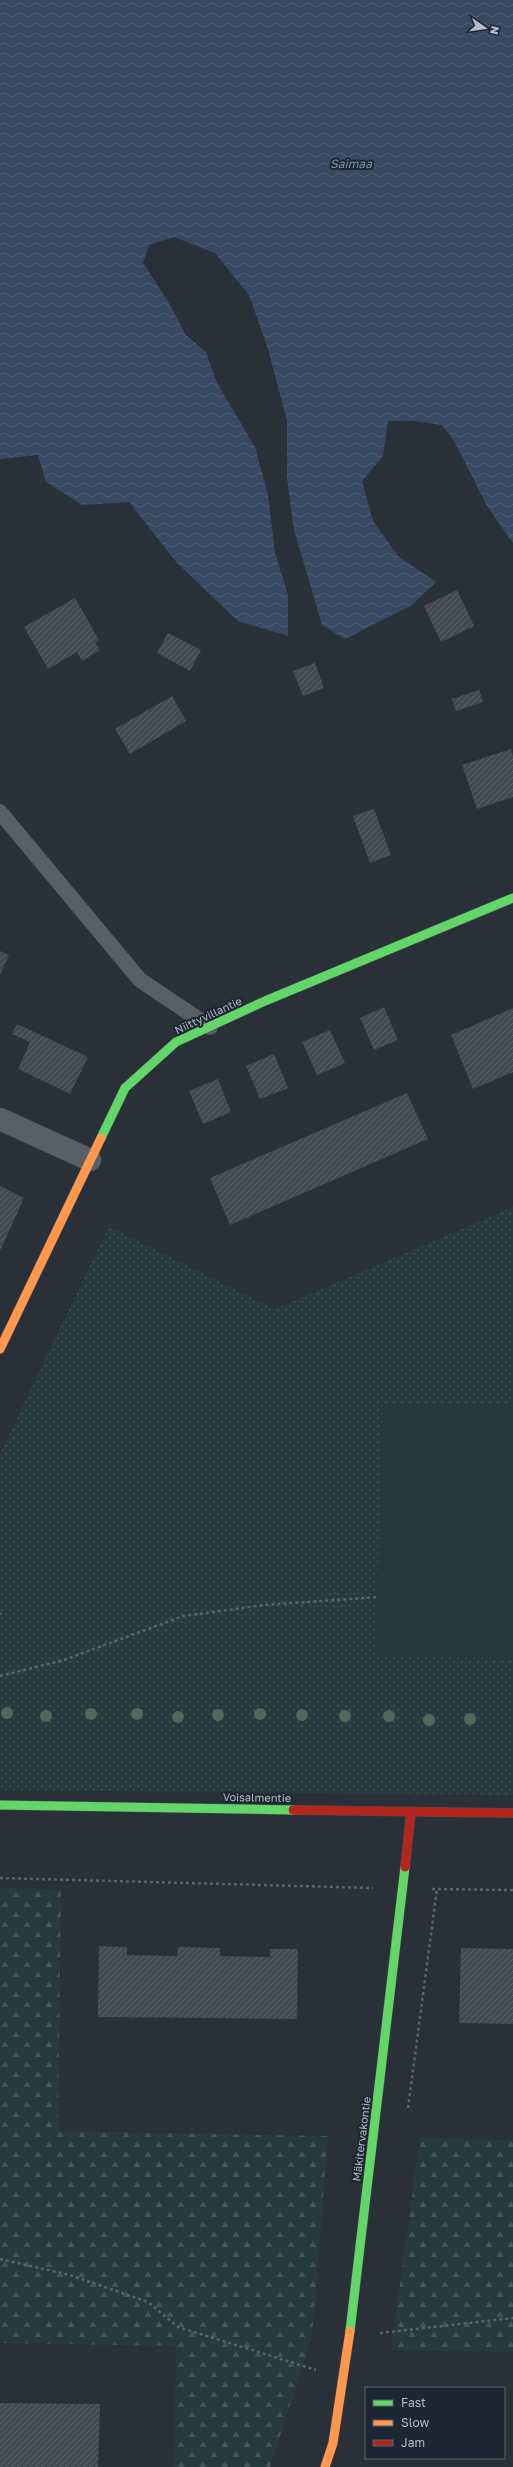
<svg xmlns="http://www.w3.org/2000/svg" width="513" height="2467" viewBox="0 0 513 2467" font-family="'Golos Text',sans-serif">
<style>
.forest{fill:url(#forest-firs)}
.park{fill:url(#park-dots)}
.garden{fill:#273a3e}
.water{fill:url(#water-waves)}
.building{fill:url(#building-hatch)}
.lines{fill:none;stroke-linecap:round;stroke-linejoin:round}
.lane-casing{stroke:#484c53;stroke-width:16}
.street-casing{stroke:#484c53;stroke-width:23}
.fast-casing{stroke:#484c53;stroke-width:10}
.slow-casing{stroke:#484c53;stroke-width:10}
.jam-casing{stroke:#484c53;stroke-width:10}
.path{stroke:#5d636a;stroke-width:2.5;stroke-dasharray:3 3;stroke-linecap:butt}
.lane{stroke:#5a5e66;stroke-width:15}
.street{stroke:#5a5e66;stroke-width:22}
.fast{stroke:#63d668;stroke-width:9}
.slow{stroke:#ff974d;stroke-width:9}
.jam{stroke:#b3261e;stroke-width:9}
.tree{fill:#4e6a5a}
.labels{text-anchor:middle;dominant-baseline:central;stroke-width:4;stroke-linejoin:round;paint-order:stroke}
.street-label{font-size:11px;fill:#b4bcc9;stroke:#1d2633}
.water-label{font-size:12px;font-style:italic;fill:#7c92b1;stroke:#1d2633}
</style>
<defs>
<pattern id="forest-firs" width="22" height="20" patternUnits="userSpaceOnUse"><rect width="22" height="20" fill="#273a3e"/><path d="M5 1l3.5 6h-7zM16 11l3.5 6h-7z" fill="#445559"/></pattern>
<pattern id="park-dots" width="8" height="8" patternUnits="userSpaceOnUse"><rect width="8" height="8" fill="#273a3e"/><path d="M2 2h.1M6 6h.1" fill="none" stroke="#445559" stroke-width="1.8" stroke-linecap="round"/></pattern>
<pattern id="water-waves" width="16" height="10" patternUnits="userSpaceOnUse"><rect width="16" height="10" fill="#384963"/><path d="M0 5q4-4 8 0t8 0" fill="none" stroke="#526178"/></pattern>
<pattern id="building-hatch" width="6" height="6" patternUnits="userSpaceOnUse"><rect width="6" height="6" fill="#444950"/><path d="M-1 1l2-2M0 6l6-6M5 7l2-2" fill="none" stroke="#5d6168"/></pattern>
</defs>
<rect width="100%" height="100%" fill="#2a3038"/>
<path class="forest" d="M0 1888 61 1889 58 2131 328 2136 312 2336 270 2467H174L176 2346 0 2343Z
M420 2138 513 2140V2352L391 2350Z"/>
<path class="park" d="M513 1207V1795L0 1790V1454L109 1226 275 1309Z"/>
<path class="garden" d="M382 1403 513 1405V1659L376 1656Z"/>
<path class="water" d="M0 0H513V543L487 506 454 441 442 425 413 421H388L383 456 362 481 373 521 398 556 436 582 412 605 345 639 322 625 294 530 287 478V421L268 349 249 295 215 253 174 237 149 245 143 263 169 303 186 335 206 352 217 383 255 447 268 495 275 552 288 595V636L238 621 177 563 129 502 82 505 46 482 38 455 0 459Z"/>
<path class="building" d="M457 590 474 626 441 642 424 606Z
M75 598 99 640 95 642 100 650 82 661 77 652 48 669 24 627Z
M168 633 201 650 190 671 157 653Z
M315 663 324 688 303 696 293 671Z
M479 690 483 702 456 711 452 699Z
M172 696 186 721 130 754 115 729Z
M511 749 513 756V797L477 809 462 765Z
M374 809 391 855 370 863 353 816Z
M0 951 9 955 0 975Z
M384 1007 398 1040 374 1050 360 1018Z
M513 1008V1072L473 1089 451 1035Z
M17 1024 88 1057 70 1094 18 1069 30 1042 12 1034Z
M330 1030 345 1063 317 1075 302 1042Z
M274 1054 288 1088 260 1099 246 1066Z
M218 1079 231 1112 203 1124 189 1091Z
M407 1093 428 1139 230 1225 210 1178Z
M0 1186 24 1198 0 1251Z
M99 1946 127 1947V1955L177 1956 178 1947 220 1948V1956L270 1957V1949H298L297 2019 98 2017Z
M461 1948 513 1949V2024L459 2023Z
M0 2403 100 2404 98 2467H0Z"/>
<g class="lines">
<g class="lane-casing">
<path id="lane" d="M0 812 140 980 210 1027"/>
</g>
<g class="street-casing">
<path id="street" d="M0 1119 90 1160"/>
</g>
<g class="fast-casing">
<path id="fast" d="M101 1138 125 1088 176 1042 265 1001 513 898
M0 1805 293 1810
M350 2331 405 1867"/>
</g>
<g class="slow-casing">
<path id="slow" d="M0 1349 101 1138
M325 2467 333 2443 350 2331"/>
</g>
<g class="jam-casing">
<path id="jam" d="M293 1810 513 1813
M405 1867 411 1812"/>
</g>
<path class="path" d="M0 1614 1 1613
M0 1676 64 1660 183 1616 264 1605 378 1597
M0 1878 373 1888
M432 1889 513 1890
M408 2108 437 1889
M0 2259 70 2275 148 2302 178 2327 316 2370
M380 2333 513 2318"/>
<use href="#lane" class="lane"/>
<use href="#street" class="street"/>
<use href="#fast" class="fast"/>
<use href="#slow" class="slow"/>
<use href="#jam" class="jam"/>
</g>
<g class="tree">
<circle cx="7" cy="1713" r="6"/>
<circle cx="91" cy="1714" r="6"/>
<circle cx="137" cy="1714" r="6"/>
<circle cx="260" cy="1714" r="6"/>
<circle cx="218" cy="1715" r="6"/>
<circle cx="302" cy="1715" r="6"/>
<circle cx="46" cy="1716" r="6"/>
<circle cx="345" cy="1716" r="6"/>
<circle cx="389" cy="1716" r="6"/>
<circle cx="178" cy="1717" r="6"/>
<circle cx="470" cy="1719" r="6"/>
<circle cx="429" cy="1720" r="6"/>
</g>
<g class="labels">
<g class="street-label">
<text transform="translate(208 1015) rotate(-25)">Niittyvillantie</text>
<text transform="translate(257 1797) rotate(1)">Voisalmentie</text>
<text transform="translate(361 2139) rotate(-83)">Mäkitervakontie</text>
</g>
<g class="water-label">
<text x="351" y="163">Saimaa</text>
</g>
</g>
<rect x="365" y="2387" width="140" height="72" fill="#1d2633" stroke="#59626f"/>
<rect x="373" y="2400" width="20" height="6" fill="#63d668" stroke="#59626f"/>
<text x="401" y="2407" font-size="12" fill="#b4bcc9">Fast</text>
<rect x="373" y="2420" width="20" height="6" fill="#ff974d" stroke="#59626f"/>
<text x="401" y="2427" font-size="12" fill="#b4bcc9">Slow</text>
<rect x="373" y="2440" width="20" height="6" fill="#b3261e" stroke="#59626f"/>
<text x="401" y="2447" font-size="12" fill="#b4bcc9">Jam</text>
<g transform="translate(485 28) rotate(103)" stroke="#1d2633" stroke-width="3" paint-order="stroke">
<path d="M0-3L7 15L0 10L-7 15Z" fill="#b4bcc9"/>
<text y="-6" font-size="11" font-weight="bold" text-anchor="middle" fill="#b4bcc9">N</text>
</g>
</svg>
